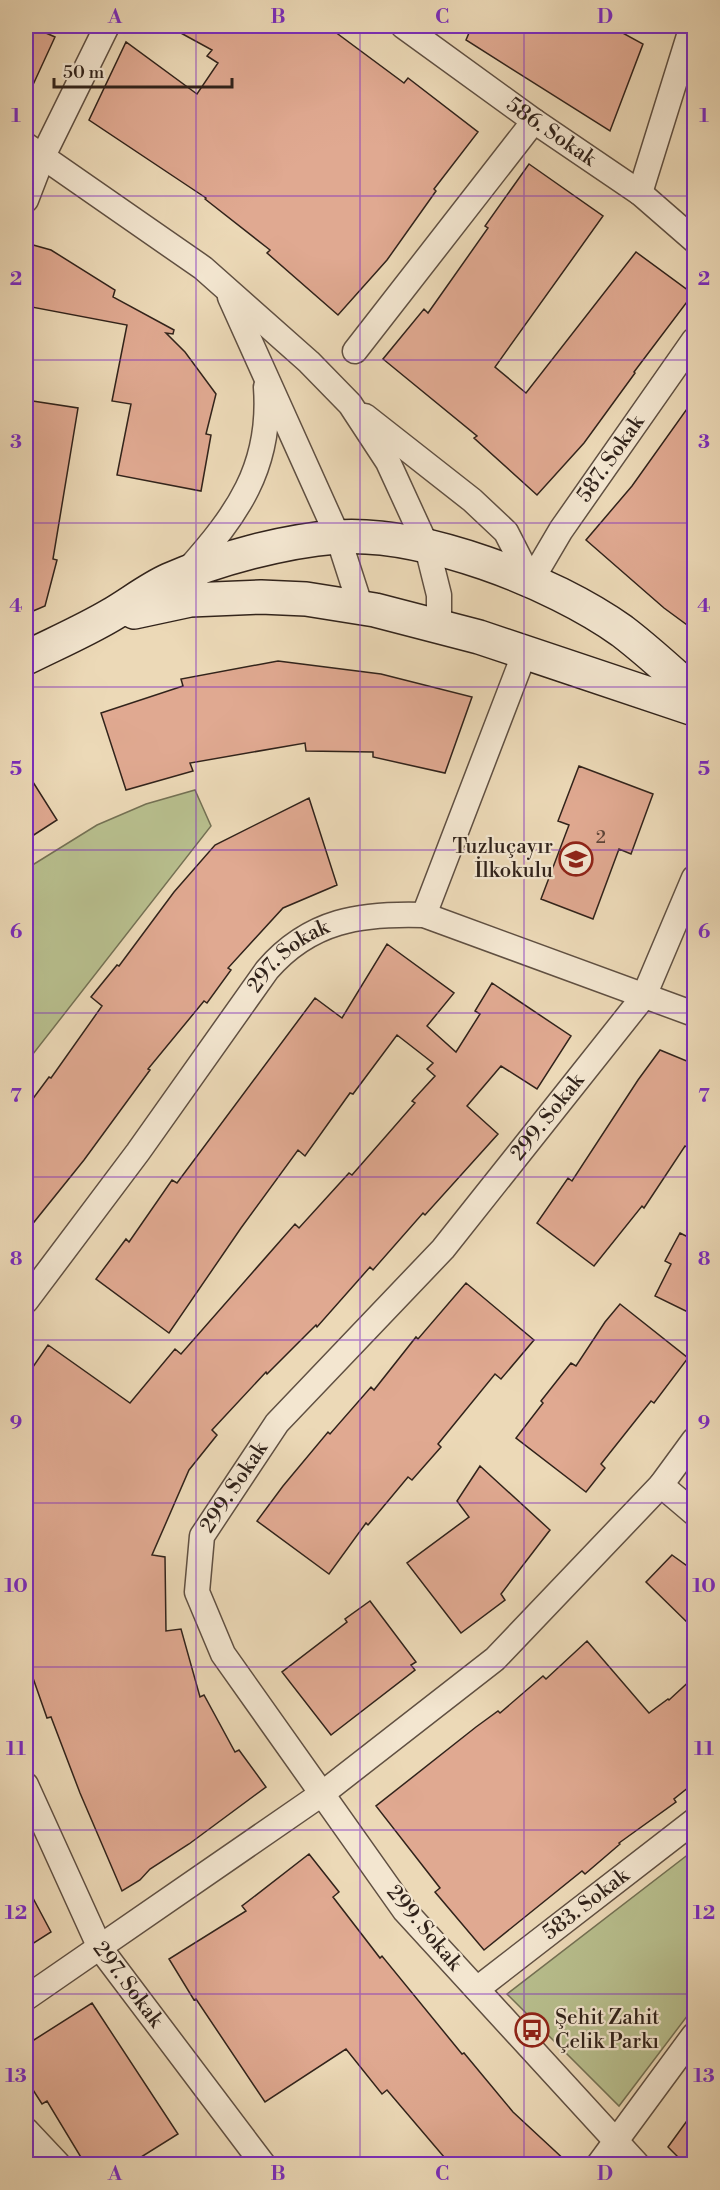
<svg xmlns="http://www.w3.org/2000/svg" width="720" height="2190" viewBox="0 0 720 2190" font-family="'Libre Bodoni',serif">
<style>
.green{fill:#b8bf8e;stroke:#747154;stroke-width:1.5}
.building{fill:#e0a991;stroke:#31231b;stroke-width:1.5}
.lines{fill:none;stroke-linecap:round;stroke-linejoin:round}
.street-casing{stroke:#605042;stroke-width:27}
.secondary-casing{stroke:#31231b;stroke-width:36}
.street{stroke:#f3e6d0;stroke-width:24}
.secondary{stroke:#f3e6d0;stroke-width:33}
.grid{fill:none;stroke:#7b2cbf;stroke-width:1.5;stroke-opacity:0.55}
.labels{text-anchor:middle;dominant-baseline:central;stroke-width:4.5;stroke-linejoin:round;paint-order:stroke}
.number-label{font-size:18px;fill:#5d4438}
.street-label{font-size:21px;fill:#31231b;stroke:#f3e6d0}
.poi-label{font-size:21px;fill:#31231b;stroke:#f3e6d0;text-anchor:end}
.neatline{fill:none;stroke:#7b2cbf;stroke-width:2}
.grid-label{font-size:20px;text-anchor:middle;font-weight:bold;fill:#7b2cbf}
</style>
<rect width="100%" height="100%" fill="#ecd9b7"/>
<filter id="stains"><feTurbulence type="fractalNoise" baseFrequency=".00333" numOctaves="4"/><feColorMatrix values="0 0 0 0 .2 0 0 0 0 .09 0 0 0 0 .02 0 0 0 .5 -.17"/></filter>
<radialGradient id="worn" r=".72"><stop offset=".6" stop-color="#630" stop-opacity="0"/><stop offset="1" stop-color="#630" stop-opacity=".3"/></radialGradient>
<path class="green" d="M195 790 211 826 33 1054 26 1048V869L97 825 146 804Z
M694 1850V2007L619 2106 507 1994Z"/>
<path class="building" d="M26 26H30L55 37 26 100Z
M168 26H327L404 83 408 78 478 132 434 189 436 191 387 260 338 315 267 253 270 250 205 199 206 198 89 120 126 42 197 94 218 63 207 56 212 50Z
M472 26H610L643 44 610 131 466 40Z
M529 164 603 216 495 367 526 393 636 252 693 294 634 372 635 373 584 443 537 495 474 438 477 436 383 359 424 309 428 313 488 228 485 226Z
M26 243 51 250 115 290 113 297 174 330 173 334 166 333 185 352 216 394 206 434 211 435 201 491 117 475 131 404 112 401 127 325 26 306Z
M694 399V630L664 608 586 540 632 486Z
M26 400 78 408 53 559 57 560 45 606 26 614Z
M278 661 381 674 472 697 445 773 373 757V752L306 751 305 743 190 763 193 771 126 790 101 713 183 686 181 679Z
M579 766 653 794 631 854 619 849 593 919 541 899 569 825 558 821Z
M26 771 57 820 26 840Z
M309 798 337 885 283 908 228 968 231 970 207 1003 204 1001 148 1069 150 1070 84 1160 26 1232V1108L49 1077 51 1078 102 1006 91 997 117 965 119 966 174 892 215 845Z
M387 944 454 993 427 1026 456 1052 480 1014 475 1011 492 983 571 1036 537 1089 501 1066 467 1106 498 1134 425 1215 423 1213 373 1270 370 1267 317 1327 316 1325 267 1374 266 1372 212 1430 217 1435 189 1470 152 1555 165 1557 166 1631 181 1629 200 1697 204 1695 235 1752 239 1750 266 1787 189 1844 150 1869 140 1880 122 1891 80 1793 51 1717 47 1718 26 1658V1377L48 1345 130 1403 175 1349 181 1354 295 1224 299 1228 349 1173 352 1175 415 1103 412 1101 435 1076 427 1069 433 1063 397 1035 353 1094 350 1093 305 1156 298 1150 241 1228 169 1333 96 1279 126 1239 129 1242 172 1180 177 1183 315 998 342 1018Z
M660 1050 694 1064V1152L685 1146 644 1208 642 1206 594 1266 537 1223 568 1178 572 1181 638 1080Z
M680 1233 694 1240V1315L655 1296 671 1264 665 1261Z
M466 1283 534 1340 501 1379 495 1374 438 1444 441 1447 412 1480 408 1477 368 1525 366 1523 329 1574 257 1521 283 1486 328 1432 330 1434 371 1387 374 1390 416 1337 418 1339Z
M620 1304 688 1358 654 1403 651 1401 601 1464 605 1468 586 1492 516 1438 543 1403 541 1401 571 1363 576 1366 605 1322Z
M480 1466 550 1530 501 1594 505 1600 461 1633 407 1563 469 1517 457 1501Z
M672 1555 694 1571V1629L646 1582Z
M370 1601 416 1662 411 1665 415 1670 331 1735 282 1672 347 1622 345 1619Z
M587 1641 649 1713 668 1699 669 1700 694 1677V1783L674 1799 676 1802 619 1843 620 1844 585 1874 582 1871 484 1950 435 1892 440 1888 376 1806 476 1727 498 1711 500 1713 543 1676 546 1679Z
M309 1854 339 1892 333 1897 380 1958 382 1956 462 2054 464 2053 513 2112 569 2164H450L387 2090 382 2094 346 2049 265 2102 196 1999 194 2000 169 1959 246 1911 242 1906Z
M26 1885 51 1932 26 1948Z
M92 2003 178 2134 130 2164H85L47 2101 42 2104 26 2079V2045Z
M694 2111V2164H685L668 2147Z"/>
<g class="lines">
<g class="street-casing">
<g id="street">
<path id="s1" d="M403 26 534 121 640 193 694 240"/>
<path d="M26 145 203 268 309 362 350 404 388 462 427 547 439 595V626"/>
<path d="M640 193 692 26"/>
<path d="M26 200 43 156 107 26"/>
<path d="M230 297 338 537 361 608"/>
<path d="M355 351 534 121"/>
<path d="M365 416 472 500 506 532 531 581"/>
<path d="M186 572C237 515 272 467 266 387"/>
<path id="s2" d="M531 581 561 530 694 340"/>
<path d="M424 915 525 652"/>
<path id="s3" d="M26 1301 138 1152 267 970C310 920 361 913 424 915L694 1014"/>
<path d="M661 1485 694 1513"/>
<path id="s4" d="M26 1785 100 1948 263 2164"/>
<path id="s5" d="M477 1989 694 1821"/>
<path d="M26 1998 323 1793 495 1659 661 1485 694 1440"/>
<path d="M26 2130 58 2164"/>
<path d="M599 2164 694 2035"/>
<path id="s6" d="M637 2164 405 1911 223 1654 197 1592 202 1536 277 1423 443 1249 644 996 694 878"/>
</g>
</g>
<g class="secondary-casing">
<path id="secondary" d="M134 612 190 600 261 597 306 599 375 610 479 637 694 709
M26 658C54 644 84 631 111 615 130 604 149 589 169 580 216 559 285 541 336 537 422 531 552 581 622 631 647 650 671 672 694 693"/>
</g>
<use href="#street" class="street"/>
<use href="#secondary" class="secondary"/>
</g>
<path class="grid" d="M196 26V2164M360 26V2164M524 26V2164M26 196H694M26 360H694M26 523H694M26 687H694M26 850H694M26 1013H694M26 1177H694M26 1340H694M26 1503H694M26 1667H694M26 1830H694M26 1994H694"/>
<defs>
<g id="school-ring" transform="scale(1.725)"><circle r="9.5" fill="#f3e6d0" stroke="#8f2418" stroke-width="1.5"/><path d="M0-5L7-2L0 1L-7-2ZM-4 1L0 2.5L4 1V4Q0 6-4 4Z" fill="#8f2418"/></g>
<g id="bus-ring" transform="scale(1.725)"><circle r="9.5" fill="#f3e6d0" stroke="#8f2418" stroke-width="1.5"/><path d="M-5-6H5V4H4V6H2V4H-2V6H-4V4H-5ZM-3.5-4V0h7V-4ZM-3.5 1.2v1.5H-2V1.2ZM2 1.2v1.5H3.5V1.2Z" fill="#8f2418"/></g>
</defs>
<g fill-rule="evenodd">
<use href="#school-ring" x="576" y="859"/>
<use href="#bus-ring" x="532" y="2030"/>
</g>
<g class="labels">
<g class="number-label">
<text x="601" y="837">2</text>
</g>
<g class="street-label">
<text stroke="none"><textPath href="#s1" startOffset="182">586. Sokak</textPath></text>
<text stroke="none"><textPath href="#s2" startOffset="146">587. Sokak</textPath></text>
<text stroke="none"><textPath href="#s3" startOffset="435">297. Sokak</textPath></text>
<text stroke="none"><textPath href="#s6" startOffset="1326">299. Sokak</textPath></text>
<text stroke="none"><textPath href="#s6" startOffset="840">299. Sokak</textPath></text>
<text stroke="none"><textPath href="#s5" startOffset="138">583. Sokak</textPath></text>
<text transform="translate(424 1928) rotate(50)">299. Sokak</text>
<text stroke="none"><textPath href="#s4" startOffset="225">297. Sokak</textPath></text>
</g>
<g class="poi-label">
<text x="553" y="847">Tuzluçayır<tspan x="553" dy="24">İlkokulu</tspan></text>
<text x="555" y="2018" text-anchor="start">Şehit Zahit<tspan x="555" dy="24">Çelik Parkı</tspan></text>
</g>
</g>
<rect width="720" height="2190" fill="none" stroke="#ecd9b7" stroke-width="66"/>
<path d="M54 78v9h178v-9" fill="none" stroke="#31231b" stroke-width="3"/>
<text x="63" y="78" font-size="18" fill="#31231b" stroke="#f3e6d0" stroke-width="4.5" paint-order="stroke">50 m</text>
<rect x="33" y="33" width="654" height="2124" class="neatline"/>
<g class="grid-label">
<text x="115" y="23">A</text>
<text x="278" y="23">B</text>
<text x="442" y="23">C</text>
<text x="605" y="23">D</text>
<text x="16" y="122">1</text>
<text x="704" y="122">1</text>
<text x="16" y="285">2</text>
<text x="704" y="285">2</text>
<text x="16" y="448">3</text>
<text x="704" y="448">3</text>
<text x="16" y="612">4</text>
<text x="704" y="612">4</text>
<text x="16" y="775">5</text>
<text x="704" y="775">5</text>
<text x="16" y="938">6</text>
<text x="704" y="938">6</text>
<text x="16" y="1102">7</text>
<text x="704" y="1102">7</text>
<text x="16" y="1265">8</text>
<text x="704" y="1265">8</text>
<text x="16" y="1429">9</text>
<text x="704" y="1429">9</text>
<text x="16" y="1592">10</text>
<text x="704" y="1592">10</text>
<text x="16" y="1755">11</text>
<text x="704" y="1755">11</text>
<text x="16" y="1919">12</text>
<text x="704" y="1919">12</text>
<text x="16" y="2082">13</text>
<text x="704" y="2082">13</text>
<text x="115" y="2180">A</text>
<text x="278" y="2180">B</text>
<text x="442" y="2180">C</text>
<text x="605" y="2180">D</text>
</g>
<rect width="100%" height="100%" filter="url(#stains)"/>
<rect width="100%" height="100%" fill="url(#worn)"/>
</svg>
